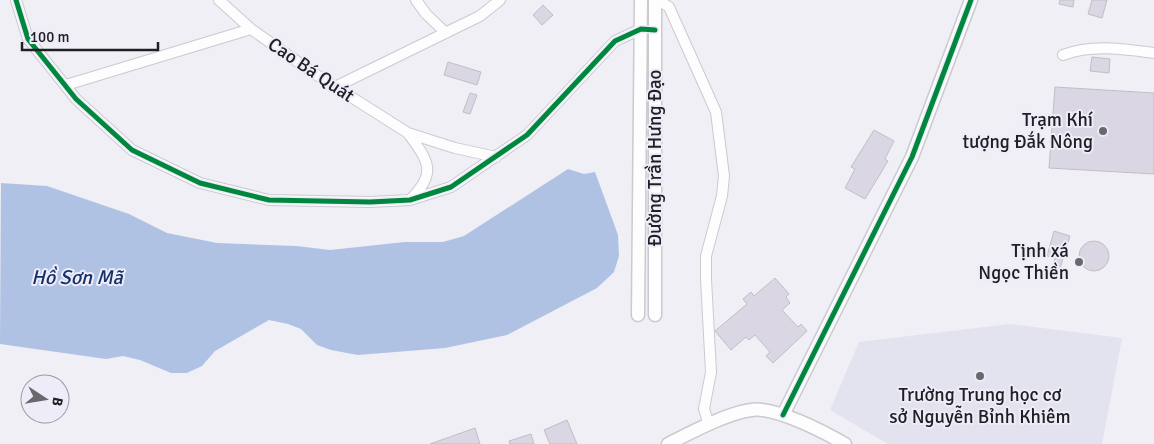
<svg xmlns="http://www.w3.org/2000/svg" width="1154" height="444" viewBox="0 0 1154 444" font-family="Signika,sans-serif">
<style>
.built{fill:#e3e2ef}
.water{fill:#afc2e4}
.building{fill:#dad6e3;stroke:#bfbfc3}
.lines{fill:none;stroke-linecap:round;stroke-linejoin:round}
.minor-casing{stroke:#cacacf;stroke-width:12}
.tertiary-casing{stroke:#cacacf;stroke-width:15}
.minor{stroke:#fdfdfe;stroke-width:10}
.tertiary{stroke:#fdfdfe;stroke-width:12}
.cycleway-casing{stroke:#edecf8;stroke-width:8}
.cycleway{stroke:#00873e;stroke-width:5}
.poi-dot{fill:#68686d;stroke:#edecf8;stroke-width:2}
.labels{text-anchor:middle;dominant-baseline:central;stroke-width:4;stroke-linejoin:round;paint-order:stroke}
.street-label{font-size:19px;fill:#202024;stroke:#edecf8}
.poi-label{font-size:19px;fill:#202024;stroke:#edecf8;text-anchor:end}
.water-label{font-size:20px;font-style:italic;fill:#143168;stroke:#edecf8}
</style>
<rect width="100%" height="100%" fill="#efeff5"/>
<path class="built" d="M1010 324 1122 338 1102 444H888L830 410 859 342Z"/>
<path class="water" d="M568 169 584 174 595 172 618 235 619 256 614 272 597 288 507 335 445 348 358 355 331 350 317 345 301 329 288 324 269 320 215 351 202 366 187 373H171L140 360 123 356 106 359 0 344 1 183 47 186 129 214 167 233 217 243 296 246 330 250 405 242H443L464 236Z"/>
<path class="building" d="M1060 0H1074L1073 7 1059 4Z
M1092 0H1107L1102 18 1088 14Z
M543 5 553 15 542 25 533 15Z
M1092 57 1110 59 1109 73 1090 71Z
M448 62 481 72 477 85 444 75Z
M1055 87 1154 93V174L1049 168Z
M470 93 477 95 470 114 463 112Z
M874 130 894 141 885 159 888 161 865 199 845 188 855 169 851 167Z
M1054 231 1070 236 1059 272 1052 270 1055 258 1047 256Z
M1079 256a15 15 0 1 1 30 0a15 15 0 1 1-30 0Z
M775 278 789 294 786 297 790 303 782 310 798 327 801 324 807 331 773 363 766 356 770 352 755 335 749 340 746 337 731 350 715 331 747 304 743 299 751 292 754 296Z
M567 420 577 444H550L544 430Z
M475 428 480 444H430Z
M531 434 534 444H510L509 441Z"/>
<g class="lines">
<g class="minor-casing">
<path id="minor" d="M16 0 28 39 76 99 132 150 200 183 269 200 370 202 410 200 451 187 527 135 615 41 641 29
M219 0 251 29 315 74 408 133 455 148 496 157
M416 0 426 14 446 33
M658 0 669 7 716 112 724 176 722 196 706 256V279L711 372 704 409 709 425
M1063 55C1093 44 1122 49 1154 53
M66 85 251 29
M335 87 480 16 500 0
M408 133C428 161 438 172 410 200"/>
</g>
<g class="tertiary-casing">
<path id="tertiary" d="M655 0V315
M638 315 641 0
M783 415 912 157 971 0
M668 444C690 433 727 413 751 410 775 406 824 432 845 444"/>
</g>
<use href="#minor" class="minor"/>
<use href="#tertiary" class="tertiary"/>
<g class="cycleway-casing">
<path id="cycleway" d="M16 0 28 39 76 99 132 150 200 183 269 200 370 202 410 200 451 187 527 135 615 41 641 29 655 30
M783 415 912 157 971 0"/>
</g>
<use href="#cycleway" class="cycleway"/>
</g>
<g class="poi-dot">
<circle cx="1103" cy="131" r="5"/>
<circle cx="1079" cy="262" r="5"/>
<circle cx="980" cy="376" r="5"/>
</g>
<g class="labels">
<g class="street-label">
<text transform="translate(311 70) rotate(34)">Cao Bá Quát</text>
<text transform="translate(655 158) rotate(-90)">Đường Trần Hưng Đạo</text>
</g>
<g class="poi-label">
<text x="1093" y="120">Trạm Khí<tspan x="1093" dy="22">tượng Đắk Nông</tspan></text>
<text x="1069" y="251">Tịnh xá<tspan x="1069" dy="22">Ngọc Thiền</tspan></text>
<text x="980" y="395" text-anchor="middle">Trường Trung học cơ<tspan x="980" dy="22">sở Nguyễn Bỉnh Khiêm</tspan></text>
</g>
<g class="water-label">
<text x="77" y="277">Hồ Sơn Mã</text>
</g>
</g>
<g transform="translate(45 399) rotate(102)"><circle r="24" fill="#edecf8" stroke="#9b9aa3"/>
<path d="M0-4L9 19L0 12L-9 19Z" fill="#68686d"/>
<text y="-8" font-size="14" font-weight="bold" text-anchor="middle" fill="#202024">B</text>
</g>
<path d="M22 42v8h136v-8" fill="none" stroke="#202024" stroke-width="2.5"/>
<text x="30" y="42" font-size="15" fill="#202024" stroke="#edecf8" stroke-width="4" paint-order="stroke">100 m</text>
</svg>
